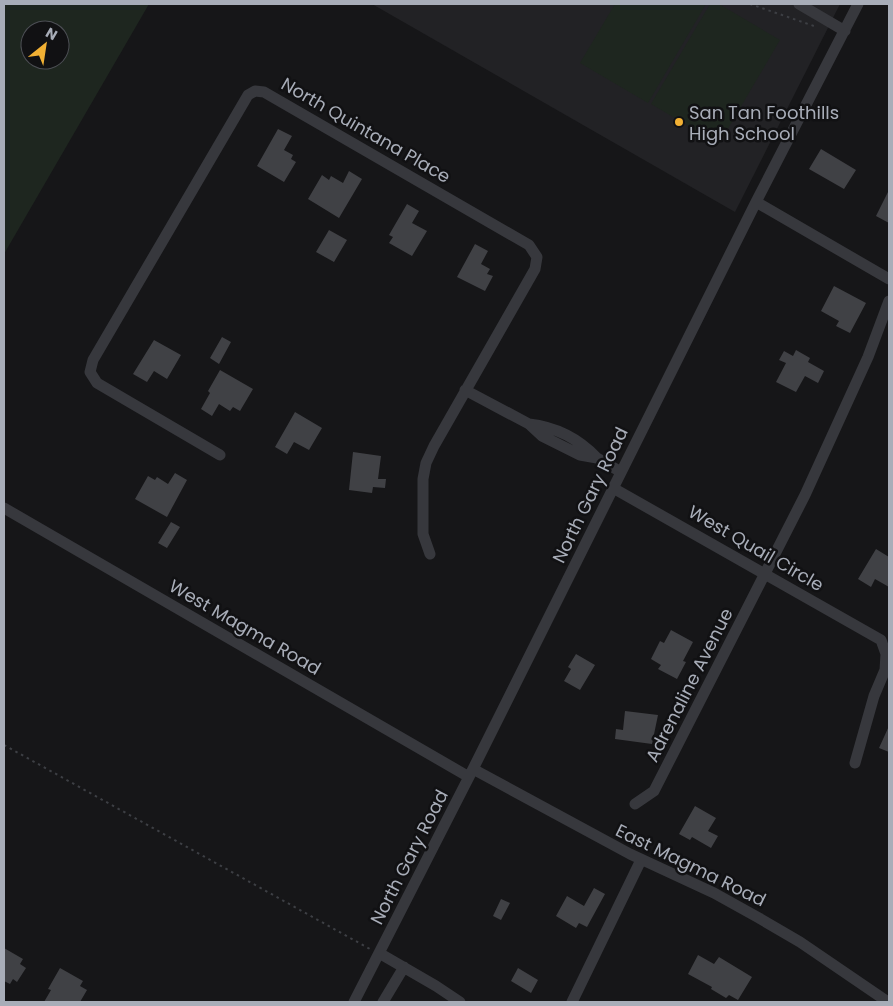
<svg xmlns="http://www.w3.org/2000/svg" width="893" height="1006" viewBox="0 0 893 1006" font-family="Poppins,sans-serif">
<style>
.built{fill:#222225}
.green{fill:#1e261f;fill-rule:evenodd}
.building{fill:#404145}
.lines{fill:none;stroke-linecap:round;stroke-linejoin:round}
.path{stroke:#3d3f44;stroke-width:2;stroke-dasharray:2.5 4;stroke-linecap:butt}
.minor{stroke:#37383d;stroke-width:11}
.poi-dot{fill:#f2b134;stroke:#111113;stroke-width:2}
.labels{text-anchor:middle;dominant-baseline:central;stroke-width:5;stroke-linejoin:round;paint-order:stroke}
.poi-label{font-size:18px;fill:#a8adb8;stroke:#111113;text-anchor:start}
.street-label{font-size:18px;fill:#a8adb8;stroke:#111113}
</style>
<rect width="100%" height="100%" fill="#161618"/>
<path class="built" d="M372 4H840L735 212Z"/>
<path class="green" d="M4 4H149L4 254ZM30 30H60V60H30Z
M615 4H706L648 103 580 63Z
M710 4H719L780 40 719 144 651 104Z"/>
<path class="building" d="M278 129 292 136 284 150 293 155 291 159 296 162 284 182 257 166Z
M821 149 856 170 844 189 809 169Z
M349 171 362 179 339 218 308 199 322 175 329 180 331 176 343 183Z
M889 190V223L876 216Z
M407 204 419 211 412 223 427 231 412 256 389 243 393 237 389 235Z
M329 230 347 240 334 262 316 252Z
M475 244 488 251 481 264 490 269 487 274 493 276 485 291 457 277Z
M834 286 866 303 850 333 836 326 839 321 821 311Z
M222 337 231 342 219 364 210 358Z
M154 340 181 355 167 379 154 371 147 382 133 374Z
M796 350 810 358 808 362 824 371 818 383 805 376 796 392 776 382 786 363 779 360 784 351 793 356Z
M220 370 253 389 240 411 233 407 230 411 219 404 212 416 201 409 210 393 208 391Z
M295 412 322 428 309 450 294 442 287 454 275 447Z
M353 452 381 456 378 479H386L385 488 373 487 372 493 349 490Z
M175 473 187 480 167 517 135 499 148 476 155 480 157 477 168 484Z
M171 522 180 527 167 548 158 543Z
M876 549 889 557V587L875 579 871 587 858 579Z
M671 630 693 642 683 661 686 662 677 679 658 669 661 665 651 659 660 641 664 643Z
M576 654 595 665 580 690 564 681 571 669 568 667Z
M625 711 658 715 652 744 615 739 616 729 623 730Z
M889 726V752L879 748Z
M695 806 716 818 708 831 718 836 711 848 692 837 690 840 679 834Z
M594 888 605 894 587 927 579 923 576 928 556 916 567 896 584 906Z
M501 899 510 903 501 920 493 916Z
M4 948 23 959 20 964 26 968 17 982 13 979 10 984 4 981Z
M698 955 714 964 719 957 752 977 738 1000 729 995 726 998 711 989 712 987 688 974Z
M60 968 83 981 80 986 87 990 80 1002H44L51 990 48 989Z
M518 968 538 980 531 993 511 981Z"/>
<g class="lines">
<path class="path" d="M750 4 814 26
M4 745 370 949"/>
<path class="minor" d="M799 4 845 31
M756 202 889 279
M465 390 529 424 542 436 580 455 597 458 621 472
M529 424C556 427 578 438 597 458
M220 455 97 383 90 372 93 360 248 95 255 91 264 92 529 245 537 257 535 269 434 446 426 463 423 479V534L430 554
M613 488 881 640 886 654 885 670 874 696 855 763
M4 508 469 777
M473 769 630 854 714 893 759 918 800 942 888 1002
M635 804 654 791 805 495 868 357 889 301
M379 953 436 986 460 1002
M354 1002 473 769 756 202 858 4
M383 1002 404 967
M572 1002 641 860"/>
</g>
<circle class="poi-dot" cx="679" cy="122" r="5"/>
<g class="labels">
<g class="poi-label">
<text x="689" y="112">San Tan Foothills<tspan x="689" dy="21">High School</tspan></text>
</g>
<g class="street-label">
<text transform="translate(366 130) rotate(30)">North Quintana Place</text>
<text transform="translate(590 495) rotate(-64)">North Gary Road</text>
<text transform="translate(756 548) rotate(30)">West Quail Circle</text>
<text transform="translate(245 627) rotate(30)">West Magma Road</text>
<text transform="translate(689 685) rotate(-63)">Adrenaline Avenue</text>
<text transform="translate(409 857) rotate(-63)">North Gary Road</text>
<text transform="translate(691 865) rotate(26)">East Magma Road</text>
</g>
</g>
<rect width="893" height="1006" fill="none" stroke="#a8adb8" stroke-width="10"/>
<g transform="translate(45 45) rotate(30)"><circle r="24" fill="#111113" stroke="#4d4f55"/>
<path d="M0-4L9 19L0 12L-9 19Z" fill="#f2b134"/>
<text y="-8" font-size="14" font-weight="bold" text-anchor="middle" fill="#a8adb8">N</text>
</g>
</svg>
